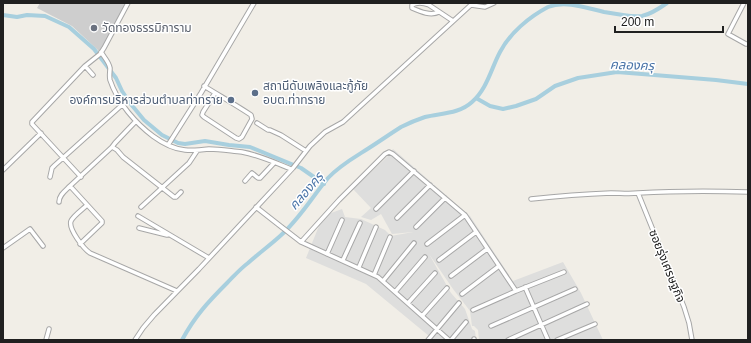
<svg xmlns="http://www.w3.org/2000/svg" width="751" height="343" viewBox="0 0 751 343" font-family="Arial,'Noto Sans Thai',sans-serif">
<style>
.residential{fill:#dededd}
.religious{fill:#cecece}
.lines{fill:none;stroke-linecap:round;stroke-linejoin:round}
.canal{stroke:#a8cfde;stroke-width:4}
.minor-casing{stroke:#a7a7a7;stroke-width:5.5}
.minor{stroke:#fff;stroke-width:3.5}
.worship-dot{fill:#6b7280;stroke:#fff;stroke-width:1.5}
.service-dot{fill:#5c6f8a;stroke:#fff;stroke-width:1.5}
.labels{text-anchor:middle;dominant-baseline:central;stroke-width:3;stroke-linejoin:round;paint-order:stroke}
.worship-label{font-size:12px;fill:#5b616d;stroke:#fff;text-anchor:start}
.service-label{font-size:12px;fill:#4e5e75;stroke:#fff;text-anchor:start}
.street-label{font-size:12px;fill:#202020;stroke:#fff}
.water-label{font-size:13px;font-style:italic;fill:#4a74a8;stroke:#fff}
</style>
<rect width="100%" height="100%" fill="#f1eee7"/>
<path class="residential" d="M393 149 470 216 513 281 563 262 581 293 603 340H479L478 330 474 326H472L470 311 460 298 453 289 429 254 451 293 465 309 472 329 475 331 476 340H426L429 336 366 284 306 258 323 216 342 209 345 217 361 219 385 230 391 236 413 232 392 234 381 214 371 220 361 217 371 208 353 189 387 157Z"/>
<path class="religious" d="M40 3H126L104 45 99 51 72 26 37 8Z"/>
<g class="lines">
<path class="canal" d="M3 15 17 17 27 15 45 16 69 27 94 49 116 78 122 91 130 103 144 120 162 135 178 143 185 144 205 141 229 145 250 147 301 168 324 184
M476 98 490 106 503 109 516 106 536 99 555 86 578 78 617 72 716 80 748 84
M182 340C195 316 208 302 227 283 234 276 240 269 248 263 258 254 269 246 279 237 299 220 312 197 328 178 340 165 355 157 369 148 380 141 390 134 401 127 409 123 416 120 425 117 441 113 459 114 472 102 487 89 491 69 500 52 510 33 529 17 548 7 565 0 587 8 604 12 610 13 617 14 623 15 629 16 636 17 642 16 651 14 660 8 667 3"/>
<g class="minor-casing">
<path id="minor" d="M744 3 728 34 746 44H748
M471 5 485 7 494 3
M439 12C431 16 421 12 412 8V5C417 2 424 3 429 5L453 21
M101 52C104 57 109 62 110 68 110 72 109 76 110 80 114 92 120 102 128 112 141 128 163 148 185 150 193 151 201 150 209 149 220 149 231 151 242 152 259 155 276 163 291 169
M85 66 93 75
M204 86C220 96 236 105 251 115L252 119 242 137 239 139 236 138 204 117 202 115 203 112 215 93
M257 123 268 130H270L281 135 306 151
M168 145 201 93 254 3
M112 147 115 143 136 121
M3 170 41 133
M50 177 52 168 55 165 123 104
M81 177 32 124V122L85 66 100 54 104 48 128 3
M245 181 252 173 258 178H260L274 163
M638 193 684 307 689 323 692 340
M531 199C558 196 584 194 611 193 620 193 629 194 638 193 675 191 711 191 748 192
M59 202C59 195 65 191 70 186
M87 205C83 209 73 216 71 221 68 229 84 249 90 253L177 291
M141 207 189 163 197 151
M256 207 279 225 301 242 378 277 422 316 447 288
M376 209 414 171
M138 216 209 258
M397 218 430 185
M416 227 445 198
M139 228 167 235
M301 242 339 200 385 154 389 152 393 154 465 215 516 291
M80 244 102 223V221L70 186 112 147 117 150 123 157 174 197H176L181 192
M427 244 465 215
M3 248 30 229 43 246
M327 254 342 220
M343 260 360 223
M439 260 476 232
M359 267 376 227
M374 275 390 237
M451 276 487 249
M383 281 414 243
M525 287 548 340
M395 292 425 257
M462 294 499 266
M408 303 435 273
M473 310 516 291 564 272
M422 316 449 340
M491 326 575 289
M46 340 49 329
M135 340 143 328 154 315 199 269 293 168 310 146 325 132 343 122 473 3
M428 340 459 303
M451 340 466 322
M474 340V339
M508 340 587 304
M557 340 595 324"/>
</g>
<use href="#minor" class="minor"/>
</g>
<circle class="worship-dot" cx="94" cy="28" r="4"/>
<g class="service-dot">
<circle cx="255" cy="93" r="4"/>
<circle cx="231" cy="100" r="4"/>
</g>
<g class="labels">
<g class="worship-label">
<text x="102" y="28">วัดทองธรรมิการาม</text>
</g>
<g class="service-label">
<text x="263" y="86">สถานีดับเพลิงและกู้ภัย<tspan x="263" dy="14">อบต.ท่าทราย</tspan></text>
<text x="223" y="100" text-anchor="end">องค์การบริหารส่วนตำบลท่าทราย</text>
</g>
<g class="street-label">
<text transform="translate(667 266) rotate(68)">ซอยรุ่งเศรษฐกิจ</text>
</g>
<g class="water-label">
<text transform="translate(632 65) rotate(2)">คลองครุ</text>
<text transform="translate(306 191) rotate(-49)">คลองครุ</text>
</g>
</g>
<rect width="751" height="343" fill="none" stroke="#202020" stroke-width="8"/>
<path d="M615 26v6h108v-6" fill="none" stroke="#202020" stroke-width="2"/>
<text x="621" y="26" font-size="12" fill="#202020" stroke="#ffffff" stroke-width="3" paint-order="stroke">200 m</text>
</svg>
